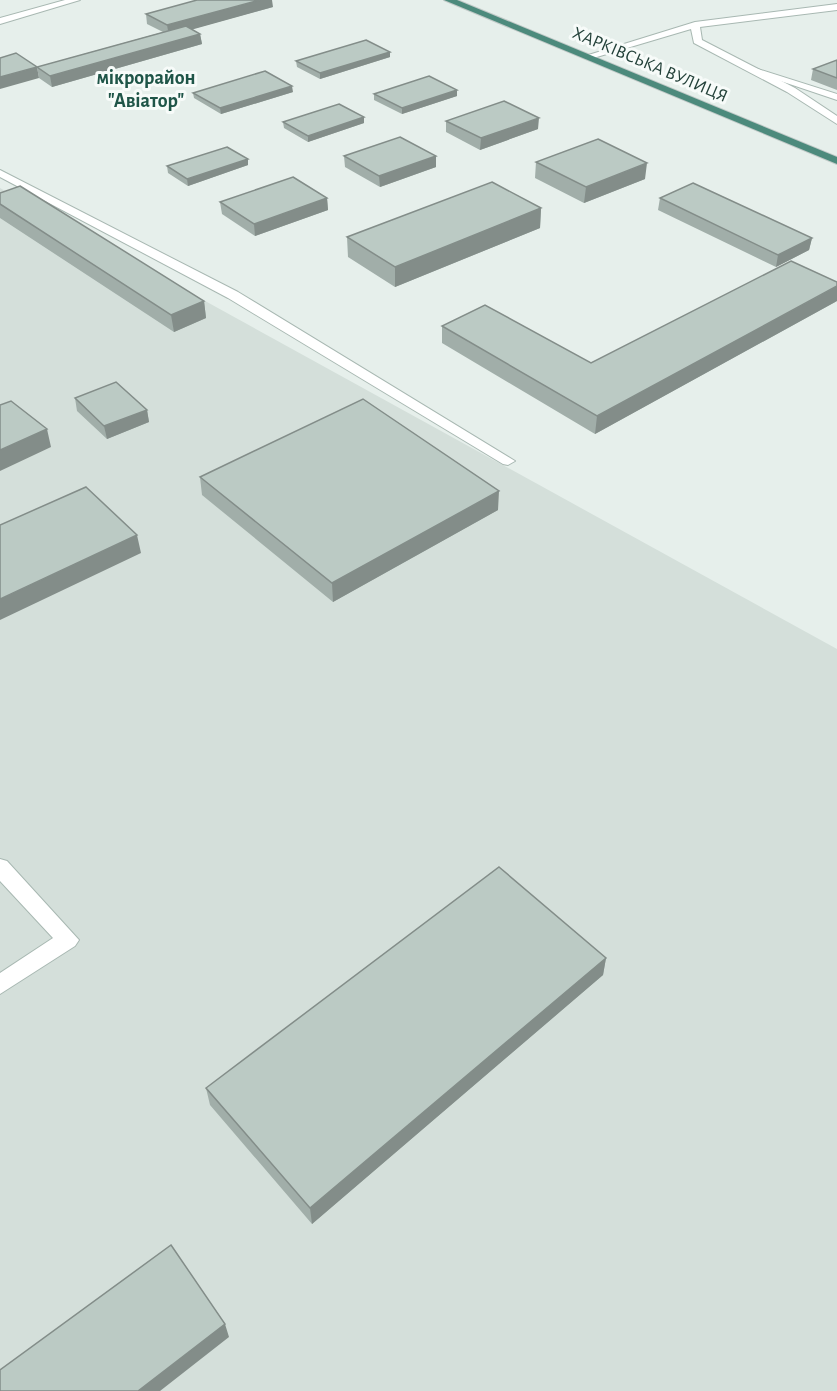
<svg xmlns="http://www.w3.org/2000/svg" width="837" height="1391" viewBox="0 0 837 1391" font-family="'Alegreya Sans',sans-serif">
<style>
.built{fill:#d4dfda}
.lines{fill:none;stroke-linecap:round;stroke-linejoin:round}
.service-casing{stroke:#a8b8b2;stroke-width:2}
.minor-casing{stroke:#a8b8b2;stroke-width:2}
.trunk-casing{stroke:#c2cac8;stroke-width:2}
.service{fill:#fff;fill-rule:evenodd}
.minor{fill:#fff;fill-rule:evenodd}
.trunk{fill:#4c8a7c;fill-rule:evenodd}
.wall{fill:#a1aea9}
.shaded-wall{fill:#838d89}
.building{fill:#bbcac4;stroke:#838d89;stroke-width:1.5}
.labels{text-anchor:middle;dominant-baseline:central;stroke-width:6;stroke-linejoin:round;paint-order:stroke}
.far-street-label{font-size:18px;fill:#24423a;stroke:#f7fbf9}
.far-neighbourhood-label{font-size:20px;font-weight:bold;fill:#1f5548;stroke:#f7fbf9}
</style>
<rect width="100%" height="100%" fill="#e6efeb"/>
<path class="built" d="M0 188 837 649V1391H0Z"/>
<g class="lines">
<g class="service-casing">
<path id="service" d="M837 4V10L700 27 702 40 795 88 837 116V124L787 92 694 43 691 29 590 59 582 57 695 22Z
M0 170 238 292 515 461 508 465 503 464 228 298 0 177Z"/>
</g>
<g class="minor-casing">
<path id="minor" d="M65 0H80L0 24V18Z
M742 64 837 94V100L742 68Z
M0 859 7 861 79 940 75 946 0 994V973L53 938 0 881Z"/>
</g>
<g class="trunk-casing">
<path id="trunk" d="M444 0H457L837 157V164Z"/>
</g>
<use href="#service" class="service"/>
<use href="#minor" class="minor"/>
<use href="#trunk" class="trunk"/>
</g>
<path class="wall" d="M273 7 192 29 200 34 202 44 52 87 39 78 37 67 163 32 147 24 146 14Z
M390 52V57L320 79 297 67 296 61Z
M837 60V90L811 80 813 69Z
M457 90V96L402 114 374 100V94Z
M293 92 221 114 194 98 193 93Z
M446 121 538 129 480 150 446 132Z
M283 122 364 123 308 142 284 128Z
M344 156 436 167 380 187 345 167Z
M248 159V165L188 186 168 173 167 166Z
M536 162 645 179 584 203 535 178Z
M0 193 204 301 206 318 174 332 0 218Z
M327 198 328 210 255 236 222 214 220 202Z
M660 198 812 238 809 250 776 267 658 210Z
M541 208 540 228 395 287 348 257 347 237Z
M837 301 595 434 442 343V326L591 363Z
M75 398 147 410 149 422 107 439 77 411Z
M200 477 498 510 333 602 202 495Z
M606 958 603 975 312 1224 210 1105 206 1088Z"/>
<path class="shaded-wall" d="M260 0H272L273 7 169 36 167 25Z
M200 34 202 44 52 87 50 76Z
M390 52V57L320 79V73Z
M37 67 39 78 0 89V77Z
M292 86 293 92 221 114 220 108Z
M457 90V96L402 114V108Z
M364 117V123L308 142V136Z
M539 118 538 129 480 150 481 138Z
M436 156V167L380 187 379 176Z
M248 159V165L188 186 187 179Z
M647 163 645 179 584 203 586 187Z
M327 198 328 210 255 236 254 224Z
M541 208 540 228 395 287V267Z
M812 238 809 250 776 267 778 255Z
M837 286V301L595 434 597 416Z
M204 301 206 318 174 332 171 315Z
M147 410 149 422 107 439 104 426Z
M47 429 51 447 0 471V450Z
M499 491 498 510 333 602 332 583Z
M137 535 141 553 0 620V599Z
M606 958 603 975 312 1224 310 1208Z
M225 1324 229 1337 160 1391H138Z"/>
<path class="building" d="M197 0H260L167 25 146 14Z
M186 26 200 34 50 76 37 67Z
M366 40 390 52 320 73 296 61Z
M16 53 37 67 0 77V58Z
M837 60V78L813 69Z
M265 71 292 86 220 108 193 93Z
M429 76 457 90 402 108 374 94Z
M504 101 539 118 481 138 446 121Z
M339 104 364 117 308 136 283 122Z
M400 137 436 156 379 176 344 156Z
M598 139 647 163 586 187 536 162Z
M227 147 248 159 187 179 167 166Z
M293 177 327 198 254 224 220 202Z
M492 182 541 208 395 267 347 237Z
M693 183 812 238 778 255 660 198Z
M20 186 204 301 171 315 0 204V193Z
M791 261 837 282V286L597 416 442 326 485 305 591 363Z
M116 382 147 410 104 426 75 398Z
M363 399 499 491 332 583 200 477Z
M11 401 47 429 0 450V405Z
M86 487 137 535 0 599V525Z
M499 867 606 958 310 1208 206 1088Z
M171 1245 225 1324 138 1391H0V1370Z"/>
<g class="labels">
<g class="far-street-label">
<text transform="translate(650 65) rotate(23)">ХАРКІВСЬКА ВУЛИЦЯ</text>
</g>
<g class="far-neighbourhood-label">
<text x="146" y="78">мікрорайон<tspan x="146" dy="23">"Авіатор"</tspan></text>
</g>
</g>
</svg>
